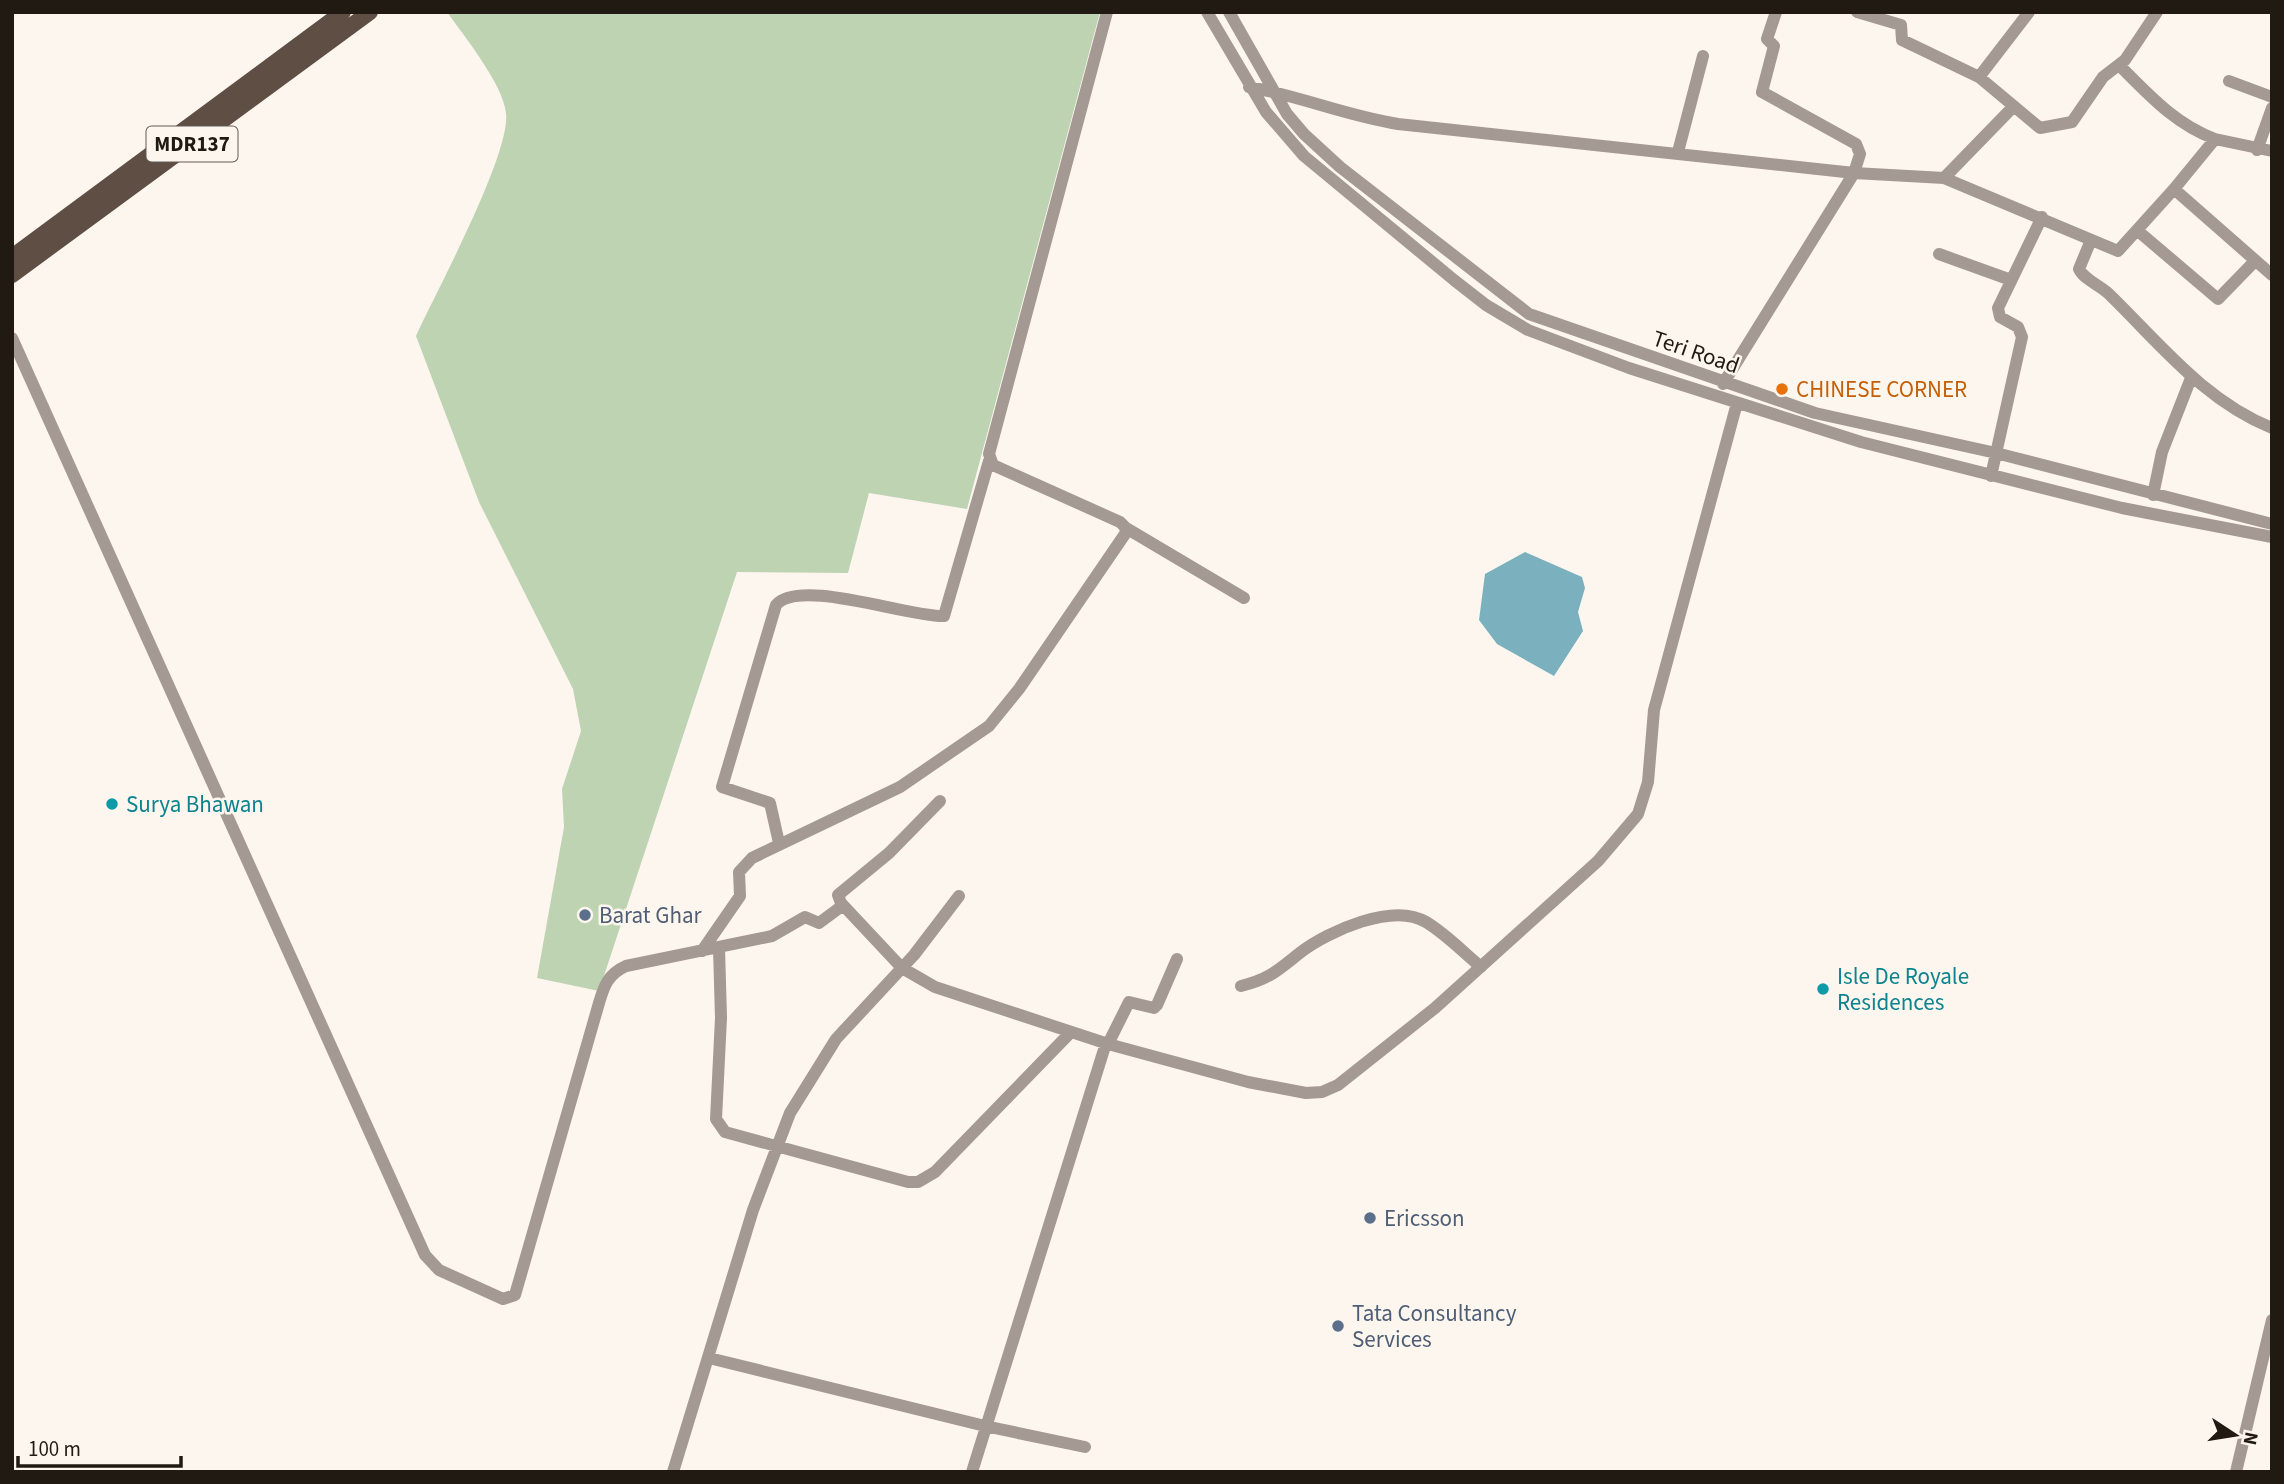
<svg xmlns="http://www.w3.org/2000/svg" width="2284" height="1484" viewBox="0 0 2284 1484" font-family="'Source Sans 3',sans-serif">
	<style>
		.green { fill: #bed3b2 }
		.water { fill: #7bb1be }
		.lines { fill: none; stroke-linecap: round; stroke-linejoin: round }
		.minor { stroke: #a49993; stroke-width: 12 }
		.major { stroke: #5e4e44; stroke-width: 16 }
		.food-dot { fill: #e8710a; stroke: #fdf6ee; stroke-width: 2.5 }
		.culture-dot { fill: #0f9aa8; stroke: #fdf6ee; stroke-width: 2.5 }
		.service-dot { fill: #5c6f8a; stroke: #fdf6ee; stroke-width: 2.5 }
		.labels { text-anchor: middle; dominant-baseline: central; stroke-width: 5; stroke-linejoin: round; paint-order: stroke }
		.shield { fill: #fdf6ee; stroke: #625c55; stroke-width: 2 }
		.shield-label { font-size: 21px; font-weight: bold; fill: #201a13 }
		.street-label { font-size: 23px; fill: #201a13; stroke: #fdf6ee }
		.food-label { font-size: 23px; fill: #c56008; stroke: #fdf6ee; text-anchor: start }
		.culture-label { font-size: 23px; fill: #0d838f; stroke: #fdf6ee; text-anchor: start }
		.service-label { font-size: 23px; fill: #4e5e75; stroke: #fdf6ee; text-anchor: start }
	</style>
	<rect width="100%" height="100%" fill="#fdf6ee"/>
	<path class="green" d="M447 12H1100L967 509 869 493 848 573 737 572 599 991 537 978 564 827 562 789 581 731 573 689 479 502 416 336C436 292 511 154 506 113 503 84 464 36 447 12Z"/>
	<path class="water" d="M1525 552 1582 577 1585 588 1578 612 1583 631 1554 676 1497 644 1479 620 1485 574Z"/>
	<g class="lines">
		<path class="minor" d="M1207 12 1266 112 1304 156 1454 280 1486 305 1528 330 1629 368 1861 442 2122 508 2272 537
			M1229 12 1287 114 1304 134 1340 167 1529 314 1815 413 1996 453 2272 524
			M1857 12 1901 25 1902 40 1979 77 2040 128 2072 122 2103 77 2125 60 2157 12
			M2119 65C2149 95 2175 124 2215 139
			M1979 77 2029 12
			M2229 81 2272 97
			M1249 87C1300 96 1347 116 1398 124L1854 173 1944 178 2118 251 2174 189 2215 139 2272 151
			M2257 150 2272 108
			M1678 152 1703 56
			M1944 178 2014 106
			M2174 189 2272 275
			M2138 231 2218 299 2255 261
			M2091 240 2079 269C2084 280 2102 286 2111 296 2161 345 2205 401 2272 428
			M1939 254 2011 280
			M12 338 425 1255 439 1270 503 1299 515 1295 599 1003C604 986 608 974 626 966L772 936 805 917 819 923 842 906 838 895 889 853 940 801
			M1723 384 1854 173 1860 154 1856 144 1762 92 1774 46 1767 39 1776 12
			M1991 476 2022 337 2018 327 2000 317 1998 308 2042 217
			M2153 495 2162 452 2191 378
			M1126 528 1244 598
			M779 843 770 803 722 787 776 605C799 577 911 618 944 616L989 461
			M842 904 902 968 935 987 1108 1044 1248 1082 1306 1093 1322 1092 1338 1085 1435 1008 1598 861 1638 814 1648 782 1654 710 1737 403
			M719 948 721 1018 716 1119 725 1132 908 1182H918L935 1172 1071 1032
			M702 951 740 896 739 872 752 858 900 787 989 726 1019 689 1125 534 1126 528 1120 522 993 465 989 454 1107 12
			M1241 986C1270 979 1278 970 1301 952 1329 931 1393 902 1426 922 1446 934 1463 952 1481 967
			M1108 1044 1129 1002 1154 1008 1157 1005 1177 959
			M709 1358 985 1426 1085 1447
			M673 1472 753 1210 790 1113 836 1039 914 955 959 896
			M972 1472 1106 1043
			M2236 1472 2272 1320"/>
		<path class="major" d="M12 257 343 12
			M12 275 370 12"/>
	</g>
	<circle class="food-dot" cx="1782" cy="389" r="7"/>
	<g class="culture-dot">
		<circle cx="112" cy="804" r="7"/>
		<circle cx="1823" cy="989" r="7"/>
	</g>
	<g class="service-dot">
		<circle cx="585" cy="915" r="7"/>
		<circle cx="1370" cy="1218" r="7"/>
		<circle cx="1338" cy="1326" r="7"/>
	</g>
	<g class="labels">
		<rect class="shield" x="146.5" y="126.5" width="91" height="35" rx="5"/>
		<g class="shield-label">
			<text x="192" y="144">MDR137</text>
		</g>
		<g class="street-label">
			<text transform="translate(1696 352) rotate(19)">Teri Road</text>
		</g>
		<g class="food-label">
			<text x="1796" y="389">CHINESE CORNER</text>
		</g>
		<g class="culture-label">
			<text x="126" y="804">Surya Bhawan</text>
			<text x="1837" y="976">Isle De Royale<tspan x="1837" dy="26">Residences</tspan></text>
		</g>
		<g class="service-label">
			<text x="599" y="915">Barat Ghar</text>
			<text x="1384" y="1218">Ericsson</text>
			<text x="1352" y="1313">Tata Consultancy<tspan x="1352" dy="26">Services</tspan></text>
		</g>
	</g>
	<rect width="2284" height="1484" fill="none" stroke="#201a13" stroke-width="28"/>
	<g transform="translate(2235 1435) rotate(102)" stroke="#fdf6ee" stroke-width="5" paint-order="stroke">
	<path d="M0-5L12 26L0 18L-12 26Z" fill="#201a13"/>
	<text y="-10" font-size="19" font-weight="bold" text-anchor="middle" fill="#201a13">N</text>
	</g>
	<path d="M18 1456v10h163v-10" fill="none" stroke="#201a13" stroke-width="3.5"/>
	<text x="28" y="1456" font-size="21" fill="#201a13" stroke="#fdf6ee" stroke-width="5" paint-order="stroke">100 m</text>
</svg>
